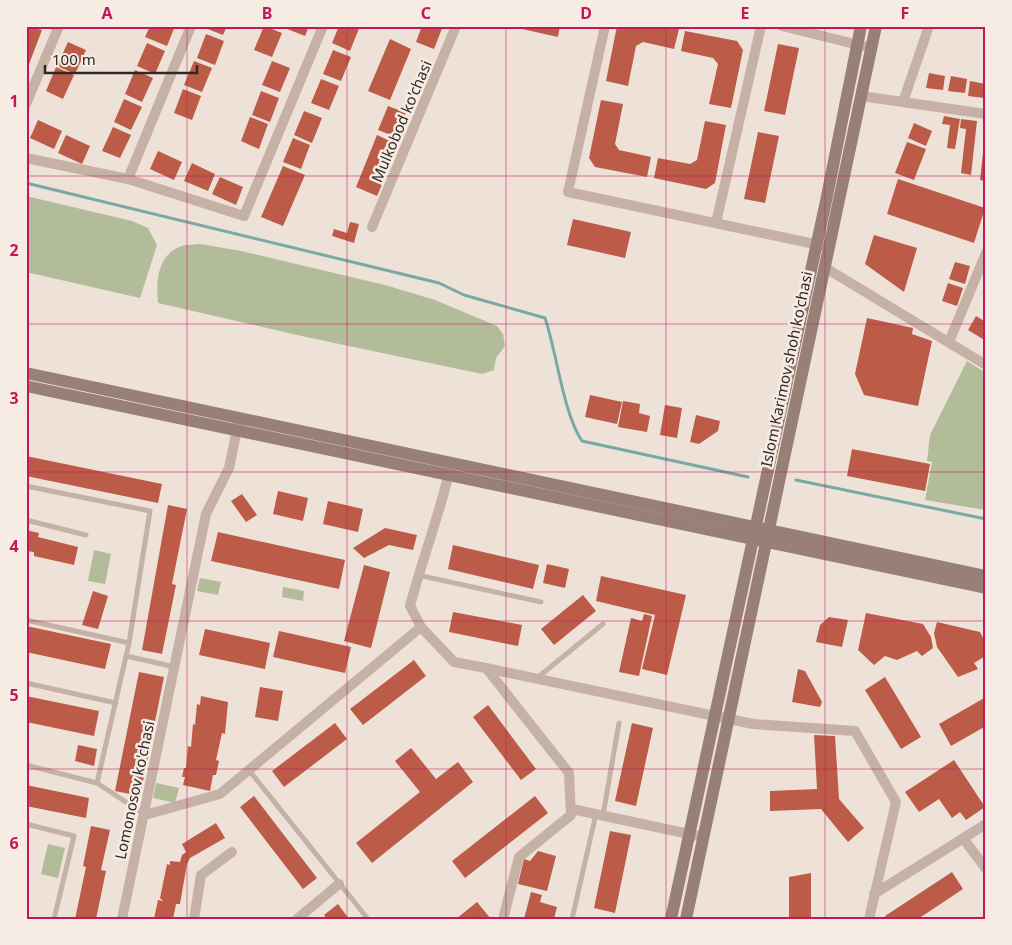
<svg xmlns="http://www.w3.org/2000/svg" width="1012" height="945" viewBox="0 0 1012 945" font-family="'Noto Sans',sans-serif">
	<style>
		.green { fill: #b3bc99 }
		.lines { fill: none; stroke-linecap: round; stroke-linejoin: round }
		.stream { stroke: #79a9a7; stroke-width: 3 }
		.building { fill: #bc5b48 }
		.lane { stroke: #c5b1a5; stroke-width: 5 }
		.street { stroke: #c5b1a5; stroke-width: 10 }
		.secondary { stroke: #988077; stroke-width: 12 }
		.grid { fill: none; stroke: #c2185b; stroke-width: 1; stroke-opacity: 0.55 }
		.labels { text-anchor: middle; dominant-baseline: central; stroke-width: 5; stroke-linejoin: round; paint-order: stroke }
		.street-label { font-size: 15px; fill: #312826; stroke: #f7ece3 }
		.neatline { fill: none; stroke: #c2185b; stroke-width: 2 }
		.grid-label { font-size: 16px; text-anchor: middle; font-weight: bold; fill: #c2185b }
	</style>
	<rect width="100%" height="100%" fill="#eee2d8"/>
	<path class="green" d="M26 196 132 221 148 228 157 245 140 298 26 272Z
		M200 244 241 251 385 285 435 300 497 326 503 334 505 346 496 358 494 370 482 374 306 337 158 303C156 283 157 258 177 248 183 244 193 245 200 244Z
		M967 361 986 373V510L925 500 932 462 927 461 930 435Z
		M94 550 111 554 105 584 88 581Z
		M200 578 221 582 218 595 197 591Z
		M283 587 304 591 303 601 282 597Z
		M156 783 179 788 175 803 153 798Z
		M48 844 65 848 58 878 41 874Z"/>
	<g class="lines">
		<path class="stream" d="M26 183 439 283 464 295 545 318C557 353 563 413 582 441L748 477
			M796 480 986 519"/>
	</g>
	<path class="building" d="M26 26 42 30 26 72Z
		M150 26H175L167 46 145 37Z
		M206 26H227L223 35 205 28Z
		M264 26 282 33 272 57 254 50Z
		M288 26H309L305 36 287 29Z
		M339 26H360L350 51 332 43Z
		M422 26H443L434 49 416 42Z
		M523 26H560L558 37 522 29Z
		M617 26H667L679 29 674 49 643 42 636 46 628 86 606 81Z
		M685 31 737 41 743 50 731 108 709 104 718 64 713 58 681 51Z
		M206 34 224 41 215 65 197 58Z
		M390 39 411 49 390 100 368 91Z
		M68 42 86 50 75 74 57 66Z
		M147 43 165 51 155 74 137 66Z
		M778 44 799 48 785 115 764 111Z
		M333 50 351 57 341 81 323 74Z
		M194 61 212 68 202 92 184 85Z
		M272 61 290 68 280 92 262 85Z
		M56 67 74 75 63 99 46 91Z
		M135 70 153 78 142 102 125 94Z
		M929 73 945 76 943 90 926 88Z
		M951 76 967 79 965 93 948 91Z
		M321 79 339 86 329 110 311 103Z
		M970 81 986 84 984 98 968 96Z
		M183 89 201 96 192 120 174 113Z
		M261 91 279 98 270 122 252 115Z
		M124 99 142 107 131 130 114 122Z
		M601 100 623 104 615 144 619 150 651 157 647 177 595 167 589 158Z
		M388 106 406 113 396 137 378 130Z
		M304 111 322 118 312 143 294 135Z
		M944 116 960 119 955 149 947 148 950 125 942 124Z
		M250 117 268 124 259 149 241 141Z
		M961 119 977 121 971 175 961 173 966 129 960 128Z
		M38 120 62 131 54 149 30 138Z
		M705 121 726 125 715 183 706 189 654 178 658 158 690 164 697 160Z
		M914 123 932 131 926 146 908 138Z
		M113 127 131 135 120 158 102 151Z
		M758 132 779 136 765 203 744 199Z
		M66 135 90 146 82 164 58 153Z
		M377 135 399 145 377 196 356 187Z
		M293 138 310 145 301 169 283 162Z
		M907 142 926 149 914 180 895 173Z
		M984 144H986V181L980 180Z
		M158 151 182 162 174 180 150 169Z
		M192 163 215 174 208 191 184 181Z
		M283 166 305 175 283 226 261 217Z
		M220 177 243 187 236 205 212 194Z
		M898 179 985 208 974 243 887 214Z
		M573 219 631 232 625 258 567 245Z
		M350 222 359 224 354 243 332 236 334 229 347 233Z
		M874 235 917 248 904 292 865 264Z
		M955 262 970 266 965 284 949 279Z
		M948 283 963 288 957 306 942 301Z
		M976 316 986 322V341L968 330Z
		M867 318 913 328 912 334 932 341 918 406 864 395 855 374Z
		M590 395 622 402 617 424 585 417Z
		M623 401 640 404 639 413 650 416 647 432 618 427Z
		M665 405 682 408 677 438 660 435Z
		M696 415 720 421 718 431 699 444 690 442Z
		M852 449 930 464 925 491 847 476Z
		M26 456 162 484 158 503 26 476Z
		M278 491 308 498 303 521 273 514Z
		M242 494 257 515 246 522 231 501Z
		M328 501 363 509 358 532 323 524Z
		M168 505 187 509 172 584 176 585 162 654 142 650Z
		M385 528 417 535 413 550 389 545 364 558 353 548Z
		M26 530 39 533 38 537 78 547 74 565 34 556V552L26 551Z
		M218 532 345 560 339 589 211 561Z
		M453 545 539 565 533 589 448 569Z
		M547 564 569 569 565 588 543 583Z
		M364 565 390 572 371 648 344 641Z
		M601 576 686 595 667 675 642 669 655 615 596 601Z
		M93 591 108 596 98 629 82 625Z
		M583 595 596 611 554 645 541 629Z
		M453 612 522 625 518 646 449 632Z
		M866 613 923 624 931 637 933 648 922 656 917 651 897 660 885 656 874 665 858 650Z
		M644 614 652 616 639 676 619 672 631 618 642 621Z
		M829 617 848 620 842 647 816 642 820 625Z
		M937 622 980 632 986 643V651L984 657 974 663 978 669 958 677 937 647 934 633Z
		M26 626 111 644 105 669 26 652Z
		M205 629 270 643 265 669 199 655Z
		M279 631 351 647 345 673 273 657Z
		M414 660 426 676 363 725 350 709Z
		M798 669 805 671 822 702 820 707 792 702Z
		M139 672 164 677 140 796 115 791Z
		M885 677 921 737 901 749 865 690Z
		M260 687 283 691 278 721 255 717Z
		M26 696 99 711 94 736 26 722Z
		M201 696 228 702 225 734 222 733 216 760 219 761 216 775H213L210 791 183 785 185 777H182L184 768H186L188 746 191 747 193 724 195 725 197 704 200 705Z
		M986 697V726L951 746 939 724Z
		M488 705 536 769 521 780 473 717Z
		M335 723 347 739 284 787 272 771Z
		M632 723 653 728 636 806 615 801Z
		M814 735 835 736 839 799 864 828 848 842 821 809 770 811V791L817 789Z
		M78 745 97 749 94 766 75 761Z
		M411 748 436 779 458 762 473 782 372 863 356 843 420 792 395 761Z
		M954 760 985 807 966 820 960 812 952 818 939 799 919 812 905 792Z
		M26 785 89 798 86 818 26 806Z
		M254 796 317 878 303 889 240 807Z
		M535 796 548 813 465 878 452 861Z
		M216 823 225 838 190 858 187 864 180 904H176L173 919H154L158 900 163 901 160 898 167 864 170 865V861L180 862 182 855 186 852 182 844Z
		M91 826 110 830 101 870 106 871 96 919H75L86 867 83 866Z
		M610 831 631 835 615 913 594 908Z
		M538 851 556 856 547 891 518 884 524 859 530 861Z
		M952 872 963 889 918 919H886L885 916Z
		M811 873V919H789V877Z
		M531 892 542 895 540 902 557 907 554 919H524Z
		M477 902 491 919H456Z
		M338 904 349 919H327L324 915Z"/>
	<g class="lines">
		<path class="lane" d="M26 486 150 511 129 643 97 783
			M26 520 86 535
			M418 575 541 602
			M26 620 129 643
			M126 656 175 667
			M537 678 603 624
			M26 683 116 703
			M26 765 97 783 144 814
			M248 769 368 919
			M603 815 619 723
			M26 824 74 836 54 919
			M572 919 596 814"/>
		<path class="street" d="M605 26 568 192 824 246
			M782 26 871 48
			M861 96 986 114
			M903 102 929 26
			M26 104 59 26
			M26 158 128 179 244 216 323 26
			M128 179 191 26
			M716 223 761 26
			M372 227 456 26
			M824 267 986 365
			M949 342 986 253
			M450 469C439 516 422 560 410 606L421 627 454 662 486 668 569 773 571 815 519 857 503 919
			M486 668 753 724 855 731 896 802 869 919
			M572 809 703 837
			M145 815 220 794 421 627
			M963 838 986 869
			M874 894 986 824
			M122 919 206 514 229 468 238 425
			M194 919 201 875 232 852
			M297 919 339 884"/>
		<path class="secondary" d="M26 373 986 576
			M26 386 986 588
			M671 919 826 201 861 26
			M686 919 876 26"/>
	</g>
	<path class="grid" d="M187 26V919M347 26V919M506 26V919M666 26V919M825 26V919M26 176H986M26 324H986M26 472H986M26 621H986M26 769H986"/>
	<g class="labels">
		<g class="street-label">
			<text transform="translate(401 121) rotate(-67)">Mulkobod ko'chasi</text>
			<text transform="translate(786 369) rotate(-78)">Islom Karimov shoh ko'chasi</text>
			<text transform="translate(134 790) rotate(-78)">Lomonosov ko'chasi</text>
		</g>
	</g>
	<rect width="1012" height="945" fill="none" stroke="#f7ece3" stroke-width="55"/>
	<path d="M45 65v8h152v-8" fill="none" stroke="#312826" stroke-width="2.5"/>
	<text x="52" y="65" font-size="15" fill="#312826" stroke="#f7ece3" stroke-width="4" paint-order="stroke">100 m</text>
	<rect x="28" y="28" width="956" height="890" class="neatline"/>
	<g class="grid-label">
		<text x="107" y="19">A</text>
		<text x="267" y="19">B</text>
		<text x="426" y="19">C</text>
		<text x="586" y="19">D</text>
		<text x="745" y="19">E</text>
		<text x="905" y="19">F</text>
		<text x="14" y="107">1</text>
		<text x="14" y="256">2</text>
		<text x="14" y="404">3</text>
		<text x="14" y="552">4</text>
		<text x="14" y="701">5</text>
		<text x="14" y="849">6</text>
	</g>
</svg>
